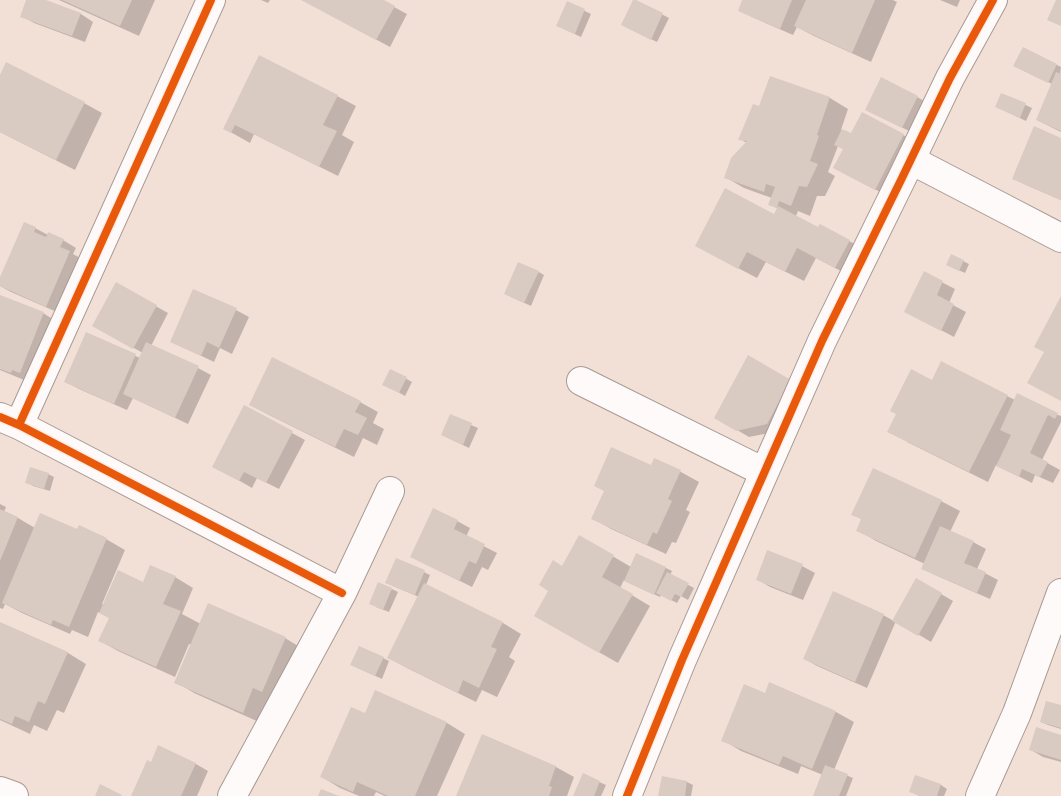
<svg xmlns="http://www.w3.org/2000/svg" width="1061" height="796" viewBox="0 0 1061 796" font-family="Quicksand,sans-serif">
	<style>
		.shadow { fill: #0003 }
		.building { fill: #d9cac2 }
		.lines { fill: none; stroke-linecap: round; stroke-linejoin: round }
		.street-casing { stroke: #a89a93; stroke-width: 30 }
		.street { stroke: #fdfaf9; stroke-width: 28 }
		.cycleway-casing { stroke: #fceee7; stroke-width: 11 }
		.cycleway { stroke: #e8590c; stroke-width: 8 }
	</style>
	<rect width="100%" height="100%" fill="#f2e0d7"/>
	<path class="shadow" d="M28 0H42L81 14 93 22 85 42 34 23 22 16Z
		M59 0H155L139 36Z
		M261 0H270L268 3Z
		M303 0H381L407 14 390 47Z
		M634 0 669 18 657 42 628 28Z
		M743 0H893L897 2 871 62 814 36 797 27 793 35 752 17 739 10Z
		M940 0H960L957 7Z
		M568 3 591 14 581 37 564 29Z
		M1023 48 1061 67 1060 75H1061V132L1037 120 1052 84 1021 69Z
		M260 57 337 96 356 106 342 135 354 142 338 176 254 134 250 143 225 129Z
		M0 78 84 103 102 113 75 170 0 132Z
		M770 78 830 98 848 109 841 130 852 135H903L916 142 888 196 847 175 844 149 838 146 828 172 835 176 825 196H817L810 216 798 211 796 216 819 229 849 241 868 251 854 278 816 258 804 281 766 262 757 278 715 256 775 216 778 209 770 204 772 198 744 188 725 177 747 143 740 139 760 108Z
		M1002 94 1032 108 1026 121 1003 110Z
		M917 97 930 104 915 134 879 116Z
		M1061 139V200L1026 185 1014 178Z
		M35 228 48 235 63 240 76 248 73 254 82 259 59 313 11 292 0 286V280Z
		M963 261 969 264 965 273 954 268Z
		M539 272 544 275 531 306 511 297Z
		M924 273 955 289 949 303 966 312 954 337 918 318Z
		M116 284 168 313 151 346 198 368 211 375 188 424 133 398 127 410 79 389 66 382 87 334 140 358 143 353 106 333Z
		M194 291 236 310 249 317 232 354 220 348 214 362 185 348Z
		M0 296 43 313 56 321 33 379 25 376 24 380 0 370Z
		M749 357 803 388 780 431 749 437 715 417Z
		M391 370 412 382 405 396 384 384Z
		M932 381 1007 396 1015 400 1061 416V422L1042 460 1060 470 1053 483 1035 475 1032 483 996 465 988 482 907 442Z
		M360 402 378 412 373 423 384 429 377 445 363 438 354 457 269 415 250 405Z
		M244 407 305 440 279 489 257 478 252 488 226 473Z
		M451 416 478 428 469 448 442 435Z
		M655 460 681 472 699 482 686 510 690 512 676 543 672 542 666 554 611 529 593 518 605 491 652 467Z
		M48 474 54 477 50 491 33 486 27 482Z
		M941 501 960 511 950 532 973 542 986 549 977 569 998 580 990 599 935 575 923 568 925 564 876 541 858 530Z
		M0 504 6 507 4 512 18 518 35 528 78 531 79 527 106 539 125 550 102 604 104 605 143 583 175 577 193 588 182 614 201 624 285 638 303 649 261 723 194 693 176 682 192 645 189 644 175 677 118 651 100 641 110 618 98 612 88 637 72 630 70 634 22 613 5 604 3 609 0 608Z
		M457 521 470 528 466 537 497 553 488 570 482 567 472 587 412 557Z
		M580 537 631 567 636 555 666 568 672 571 670 575 694 588 688 600 681 596 677 603 661 595 660 597 624 580 620 588 650 606 618 663 535 616Z
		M397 559 430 575 426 585 503 623 521 634 509 657 515 661 497 697 482 690 476 702 407 668 389 658 419 597 393 586Z
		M802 566 815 573 803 600 770 587 757 579Z
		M917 580 953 601 931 642 896 621 867 688 817 666 805 659 883 615 894 621Z
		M392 589 398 592 389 612 376 607Z
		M0 623 68 653 86 664 64 713 57 710 47 731 34 725 30 734 0 720Z
		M383 658 389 661 382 679 358 668Z
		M375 692 447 723 465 734 437 796H385L376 792 374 796H359L340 788 322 777 365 715Z
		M1061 707V729L1048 725 1041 722Z
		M836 712 854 722 834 770 853 778 846 796H814L823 775 801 766 798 774 741 751 723 740Z
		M482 736 556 767 574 777 567 796H458Z
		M1061 736V762L1043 757 1031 750Z
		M152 764H196L208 771 197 796H132Z
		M584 775 606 785 601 796H574Z
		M916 777 941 785 947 789 944 796H920L911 792Z
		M663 778 687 782 693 785 691 796H660Z"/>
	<path class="building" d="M26 0H46L81 13 72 36 20 17Z
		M62 0H132L120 26Z
		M301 0H384L395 6 376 40Z
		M633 0H636L663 13 651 40 621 25Z
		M742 0H792L780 29 738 11Z
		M806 0H875L852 53 794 26Z
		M1056 0H1061V26L1047 20Z
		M567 1 585 9 575 34 556 26Z
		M1023 47 1057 64 1048 83 1013 66Z
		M259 55 338 95 323 125 337 131 319 167 235 125 231 133 223 129Z
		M6 62 85 102 56 160 0 132V75Z
		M1056 72 1061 74V131L1036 120Z
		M770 76 830 97 817 135 819 136 810 161 818 164 807 187 799 186 791 206 779 201 777 208 768 205 775 187 766 184 764 192 724 178 731 158 747 141 738 140 753 104 759 106Z
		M881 77 918 96 902 128 865 110Z
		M1001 93 1026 103 1020 118 995 107Z
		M862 112 904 134 875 190 833 168 843 149 834 145 842 129 851 133Z
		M1034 126 1061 138V200L1012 179Z
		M725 188 774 214 778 206 818 227 820 224 850 240 835 268 797 248 785 272 747 252 738 269 695 246Z
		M24 222 36 227 34 232 46 237 48 232 64 239 60 247 70 251 46 307 0 286V277Z
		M951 254 964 260 959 271 946 265Z
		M518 262 539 271 524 303 504 294Z
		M924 271 943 281 937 295 954 304 941 331 904 312Z
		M116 282 157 305 133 349 92 326Z
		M193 289 237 308 219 348 207 342 201 356 170 342Z
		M0 295 44 312 20 373 12 370 11 373 0 369Z
		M1061 296V401L1027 383 1044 352 1034 347Z
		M86 332 136 354 114 404 64 382Z
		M146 342 199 366 175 418 123 394Z
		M748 355 791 380 767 424 736 431 714 418Z
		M272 357 361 401 355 412 367 418 358 435 344 429 335 447 249 405Z
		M941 361 1008 395 969 472 887 432 896 414 890 411 911 369 932 380Z
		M390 369 407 377 399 393 382 385Z
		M1017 393 1058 413 1055 419 1048 415 1030 453 1048 462 1040 477 1022 469 1019 477 996 466 1011 435 1000 430Z
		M244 405 293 431 266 483 244 472 239 481 212 467Z
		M450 414 472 423 463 445 441 435Z
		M611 447 651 465 654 458 681 470 668 499 672 501 657 534 653 532 647 545 591 519 604 491 594 486Z
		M30 467 49 473 44 489 25 483Z
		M873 468 942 500 915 558 856 531 861 519 851 515Z
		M433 508 458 520 454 529 485 544 476 564 469 561 459 581 410 557Z
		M0 509 18 517 0 561Z
		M40 513 77 529 79 525 107 538 69 627 53 620 51 625 2 603Z
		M940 526 974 541 964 563 986 572 977 593 921 569Z
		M579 535 614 555 602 577 633 594 599 653 534 616 548 591 539 585 553 560 562 566Z
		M767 550 803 564 791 594 756 580Z
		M636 553 666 567 654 595 624 581Z
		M396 558 425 570 415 595 385 583Z
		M150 565 176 576 163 604 181 611 156 667 98 641 109 618 99 613 118 570 143 582Z
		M667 572 689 583 681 597 675 594 671 601 656 593Z
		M916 578 942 593 918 636 892 621Z
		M378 582 392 588 383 610 369 604Z
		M424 583 503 622 491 647 497 649 479 688 463 680 458 693 387 658Z
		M833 591 884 614 855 682 803 659Z
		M208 603 286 637 262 692 253 688 243 713 174 683Z
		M0 622 68 652 45 704 38 701 29 722 15 716 12 724 0 719Z
		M359 646 384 657 375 676 350 665Z
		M769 682 836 711 812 769 783 756 779 765 721 741 744 684 765 693Z
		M375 690 447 722 415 796H388L357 782 353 792 320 777 351 707 365 713Z
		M1046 701 1061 705V728L1040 722Z
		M1036 727 1061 735V760L1029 750Z
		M482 734 556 766 549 786 552 787 549 796H456Z
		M158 745 196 763 181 796H131L147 760 151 762Z
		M825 765 848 774 839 796H813Z
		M583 773 600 781 594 796H573Z
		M915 775 941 784 937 796H921L909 792Z
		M662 776 687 781 685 796H658Z
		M100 784 122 795 121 796H95Z
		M321 789 339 796H318Z"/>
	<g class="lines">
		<g class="street-casing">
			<path id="street" d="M911 160 1061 238
				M581 381 764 472
				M0 417 19 425 342 593
				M19 425 211 0
				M0 791 14 796
				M232 796 342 593 390 491
				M627 796 682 660 822 341 902 178 950 78 993 0
				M980 796 1017 713 1061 593"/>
		</g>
		<use href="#street" class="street"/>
		<g class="cycleway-casing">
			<path id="cycleway" d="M0 417 19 425 342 593
				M19 425 211 0
				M627 796 682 660 822 341 902 178 950 78 993 0"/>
		</g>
		<use href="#cycleway" class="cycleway"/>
	</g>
</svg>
